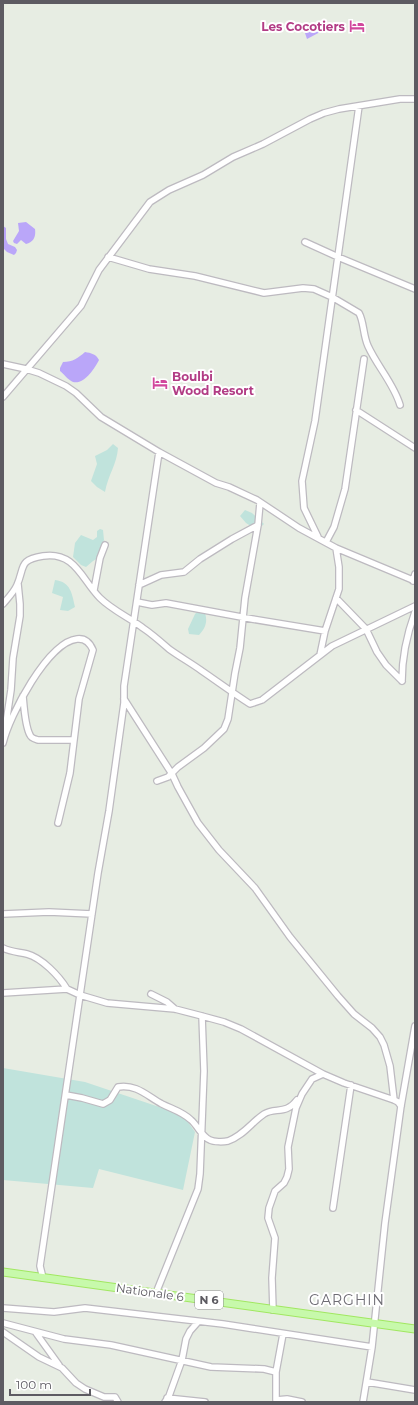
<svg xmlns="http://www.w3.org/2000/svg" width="418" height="1405" viewBox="0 0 418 1405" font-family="Montserrat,sans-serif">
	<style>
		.green { fill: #c0e3dc }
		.water { fill: #baa6f9 }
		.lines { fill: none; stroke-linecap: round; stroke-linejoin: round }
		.minor-casing { stroke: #bdbac0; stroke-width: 8 }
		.major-casing { stroke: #a1e761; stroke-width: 9 }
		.minor { stroke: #fff; stroke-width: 5.5 }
		.major { stroke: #c7f9ab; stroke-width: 7 }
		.labels { text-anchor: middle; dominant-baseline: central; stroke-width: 4; stroke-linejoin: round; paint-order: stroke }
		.shield { fill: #fff; stroke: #8e8c91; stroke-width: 1 }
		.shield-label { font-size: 11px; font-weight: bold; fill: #5d5b62 }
		.hotel-label { font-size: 12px; font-weight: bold; fill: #b23c85; stroke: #fff; text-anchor: end }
		.street-label { font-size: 12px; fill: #5d5b62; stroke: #fff }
		.quarter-label { font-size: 14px; letter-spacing: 1px; fill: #6e6c74; stroke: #fff }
	</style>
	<rect width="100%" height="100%" fill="#e7ede3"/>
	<path class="green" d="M113 444 118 448C117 464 108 475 105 492L97 487 91 481 97 464 95 456 107 450Z
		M245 510 252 513 264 524 257 530 246 523 240 516Z
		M100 529 103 530 104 540 100 551 98 558 93 561 86 567 81 565 73 557 75 543 81 535 93 540 97 537V531Z
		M55 580C71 582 72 594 75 607L68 611 60 610 63 597 52 593Z
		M198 611 205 613C208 622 205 629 199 635L189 634 188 629 195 614Z
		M3 1068 85 1082 183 1115 195 1132 183 1190 99 1169 93 1188 3 1180Z"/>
	<path class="water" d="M320 26 322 31 307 39 305 33Z
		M26 222 35 229C36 236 34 242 26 244L21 240 17 244 14 243 13 241 19 231 18 223Z
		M3 226 6 228V239L8 244 15 247 17 250 16 253 14 255 7 252 3 248Z
		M85 352C91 353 96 354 99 360 95 368 84 385 73 382 68 380 64 374 60 371V368L63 362C73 362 78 358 85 352Z"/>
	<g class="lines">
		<g class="minor-casing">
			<path id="minor" d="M305 242 338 257 415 289
				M108 257 149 269 195 276 264 293 303 288 314 289 332 297 359 313C364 322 363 335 368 346 377 366 394 384 400 405
				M3 364 26 369 39 373 66 386 76 393 101 417 159 452 216 483 229 487 257 500 299 528 336 548 415 581
				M3 397 81 306 99 270 150 202 169 190 203 175 233 157 263 144 310 119 324 113 339 109 400 99H415
				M356 410 415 448
				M318 537 304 508 302 481 315 421 359 106
				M326 542 334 527 345 489 364 359
				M413 581 415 574
				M139 585 161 575 184 572 200 559 232 539 258 525
				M94 590 100 558 105 545
				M336 598 366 629 377 652 386 665 402 681
				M137 602 152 605 166 603 252 619 325 631
				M3 604C8 598 14 592 17 585 25 567 18 560 43 556 75 551 82 580 100 598 112 610 130 618 143 628 152 634 161 642 169 649 180 657 191 663 202 671 218 682 233 693 250 704L262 700 332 646 415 606
				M320 655 325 631 339 589V567L336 548
				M402 681C402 658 407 634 415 612
				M23 696C24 707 25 726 30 735 31 738 35 739 38 740H74
				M124 699 172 774 178 787 198 823 219 850 255 888 290 937 338 996 354 1014 372 1028 380 1037 384 1045 390 1066 394 1100
				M5 730 11 690 13 658 20 616V604L18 584
				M3 743C9 716 48 642 77 639 85 638 90 643 93 650L79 699 70 773 58 823
				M157 781 168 777 178 767 204 748 224 729 228 719 235 673 240 648 245 598 258 525 260 503
				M3 914 49 912 92 914
				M3 948C11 952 19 952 27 954 42 958 59 976 67 989
				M3 993 67 989 80 995 107 1003 175 1009 202 1016 224 1022 241 1029 323 1074
				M151 994 167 1002 175 1009
				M66 1095 82 1098 103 1104 110 1100 118 1087C137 1084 147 1096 162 1104 172 1109 183 1112 191 1120 198 1126 202 1137 210 1140 214 1142 223 1142 228 1141 243 1136 252 1122 264 1114 275 1107 286 1115 297 1100
				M333 1208 351 1085
				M43 1278 40 1266 98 873 109 811 124 703V686L159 452
				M156 1293 198 1189 200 1174 204 1071 202 1016
				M3 1308 54 1312 85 1308 223 1324 372 1347
				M273 1310 272 1278 275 1238 268 1218 269 1208 275 1191 284 1183 287 1177 289 1169 288 1147 296 1108 302 1094 312 1079 323 1074 344 1083 394 1100 398 1102 401 1106
				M3 1323 64 1339 111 1345 211 1367 264 1369 276 1372V1400L287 1399 302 1402
				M3 1332 39 1357 62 1368 76 1383 85 1389 104 1397H115L118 1402
				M36 1333 59 1365
				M276 1372 283 1334
				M367 1382 415 1390
				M167 1398 205 1402
				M165 1402 169 1396 182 1360 186 1339 190 1331 198 1322
				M363 1402 372 1347 385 1223 401 1106 415 1026"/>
		</g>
		<g class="major-casing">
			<path id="major" d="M3 1272 415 1329"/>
		</g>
		<use href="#minor" class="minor"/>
		<use href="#major" class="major"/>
	</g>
	<defs>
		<g id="hotel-bare" transform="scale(1.2)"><path d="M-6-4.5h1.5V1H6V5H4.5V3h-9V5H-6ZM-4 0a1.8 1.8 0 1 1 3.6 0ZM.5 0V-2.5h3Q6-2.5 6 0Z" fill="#d1479c" stroke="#fff" stroke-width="2.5" paint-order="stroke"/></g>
	</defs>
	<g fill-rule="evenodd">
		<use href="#hotel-bare" x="357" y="26"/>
		<use href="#hotel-bare" x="160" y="383"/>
	</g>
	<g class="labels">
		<rect class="shield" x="195" y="1291" width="28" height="18" rx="3"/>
		<g class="shield-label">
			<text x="209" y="1300">N 6</text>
		</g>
		<g class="hotel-label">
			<text x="345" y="26">Les Cocotiers</text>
			<text x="172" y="376" text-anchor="start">Boulbi<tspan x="172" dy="14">Wood Resort</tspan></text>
		</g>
		<g class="street-label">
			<text transform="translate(150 1292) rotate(8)">Nationale 6</text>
		</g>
		<g class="quarter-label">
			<text x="347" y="1300">GARGHIN</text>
		</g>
	</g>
	<rect width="418" height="1405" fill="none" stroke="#5d5b62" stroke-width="8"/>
	<path d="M10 1389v6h80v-6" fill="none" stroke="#5d5b62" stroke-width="2"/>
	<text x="16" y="1389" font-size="12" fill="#5d5b62" stroke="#ffffff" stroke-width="3" paint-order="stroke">100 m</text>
</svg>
